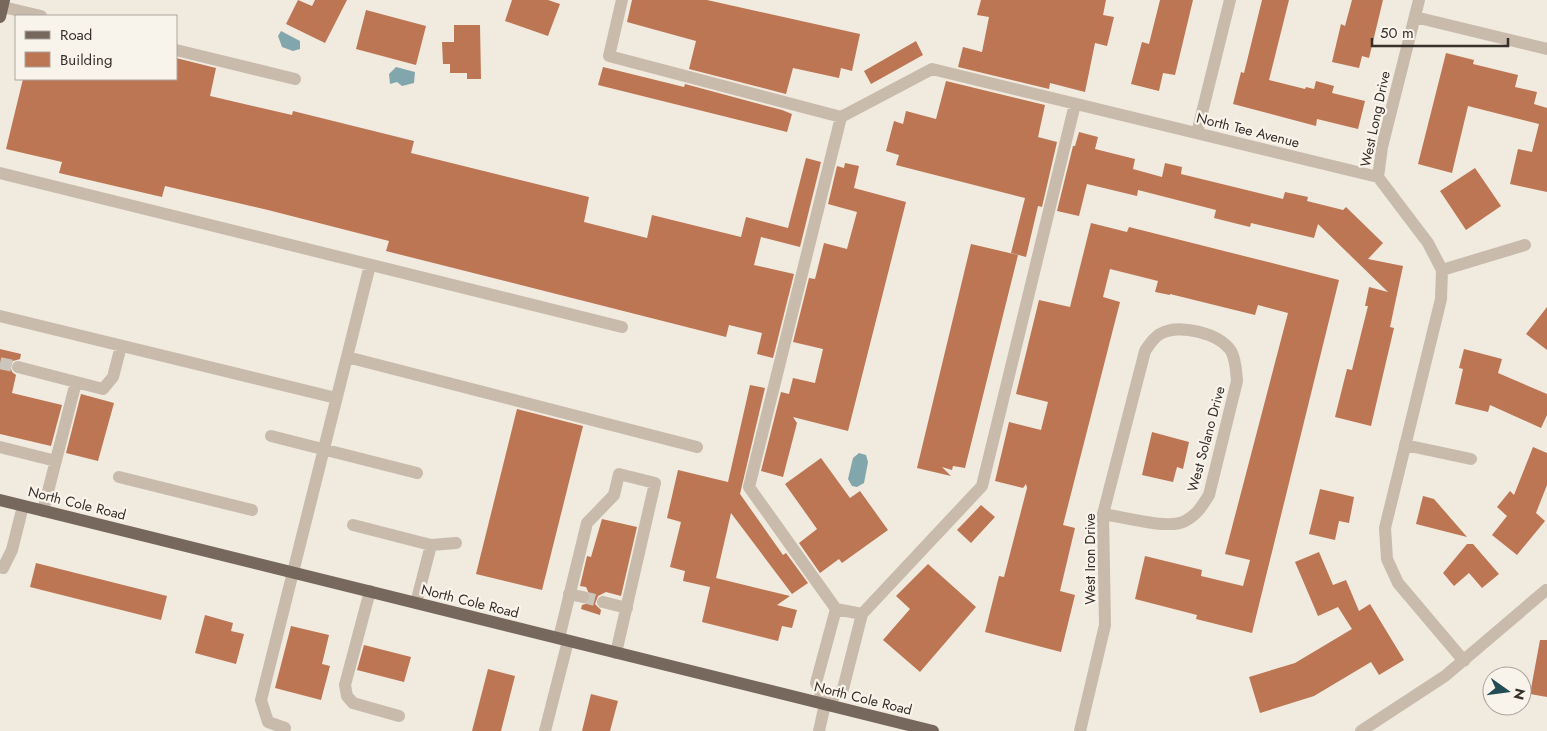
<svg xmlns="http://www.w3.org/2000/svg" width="1547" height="731" viewBox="0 0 1547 731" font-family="Jost,sans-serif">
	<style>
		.water { fill: #81a6ac }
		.building { fill: #bc7653 }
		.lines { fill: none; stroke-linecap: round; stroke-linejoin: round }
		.minor-tunnel { stroke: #ccc5bb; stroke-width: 12; stroke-dasharray: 12 6; stroke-linecap: butt }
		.minor { stroke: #c8bbac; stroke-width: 12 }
		.major { stroke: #77685d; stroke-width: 12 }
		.labels { text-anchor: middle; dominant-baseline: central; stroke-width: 4.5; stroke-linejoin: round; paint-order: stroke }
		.street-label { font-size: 14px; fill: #372f2a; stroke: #f9f4eb }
	</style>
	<rect width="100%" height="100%" fill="#f1eadf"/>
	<path class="water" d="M281 31 300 41V49L293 51 282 47 278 36Z
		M396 67 415 72 414 83 402 86 397 82 390 84 389 74Z
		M859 453 866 455 868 462 864 483 857 487 852 486 848 479 853 458Z"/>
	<path class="building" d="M298 0 312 6 315 0H347L325 43 286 24Z
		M512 0H548L560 4 548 36 505 21Z
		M632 0H707L860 34 852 71 841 68 839 78 793 68 786 94 689 69 696 41 627 22Z
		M981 0H1106L1103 15 1114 17 1107 46 1095 43 1085 92 1050 83 1049 89 958 67 963 47 982 52 989 17 977 15Z
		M1160 0H1193L1175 75 1163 73 1159 91 1131 84 1142 42 1149 44Z
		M1262 0H1289L1269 80 1305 89 1306 87 1314 89 1316 81 1334 86 1332 93 1365 101 1358 129 1317 119 1316 126 1233 104 1241 72 1244 73Z
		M1352 0H1383L1369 58 1362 56 1359 68 1332 62 1341 24 1345 26Z
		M366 10 426 26 416 65 356 49Z
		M454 25H480L481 79H467V73H450V64H443L442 42H454Z
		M916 41 923 55 871 84 864 71Z
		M1446 53 1474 60 1473 64 1518 75 1515 87 1537 92 1534 104 1547 108V192L1510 184 1518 149 1532 152 1539 124 1468 106 1452 173 1418 164Z
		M176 58 216 68 210 96 292 115 293 111 414 141 411 153 589 197 584 222 647 238 652 215 741 237 746 217 788 228 806 158 821 162 800 247 761 237 754 265 794 274 773 358 757 354 762 333 729 325 726 337 386 251 389 241 268 210 165 186 162 197 59 173 62 162 6 149 23 79H176Z
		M603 67 684 87 685 84 782 110 792 114 787 132 598 85Z
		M946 81 1045 105 1038 137 1057 142 1042 207 1038 206 1026 257 1011 253 1025 198 896 165 899 155 886 151 894 121 903 124 906 111 936 119Z
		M1079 132 1098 137 1095 149 1135 159 1133 169 1162 177 1165 163 1182 167 1181 174 1283 199 1285 192 1308 197 1307 201 1343 210 1346 207 1383 243 1368 259 1403 266 1390 327 1394 328 1371 426 1335 417 1347 369 1352 370 1368 306H1365L1369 287 1388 292 1318 224 1314 238 1251 223 1250 227 1214 218 1216 210 1138 190 1137 196 1087 184 1079 216 1057 211 1073 146H1075Z
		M845 163 859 166 854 188 906 202 848 431 793 417 797 423 783 477 761 471 781 392 789 394 793 378 815 383 823 349 793 342 809 278 815 279 824 243 847 249 857 212 828 204 837 166 844 168Z
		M1475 168 1501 206 1466 230 1440 191Z
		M1091 223 1127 232 1129 227 1339 280 1252 633 1196 619 1197 615 1135 599 1145 556 1202 570 1201 576 1243 586 1250 560 1225 554 1288 313 1258 305 1255 315 1170 294V295L1155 292 1158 281 1110 269 1103 297 1120 302 1063 525 1075 528 1060 591 1075 595 1061 652 985 632 999 576 1004 577 1027 488 1026 484 1023 488 995 481 1009 422 1041 430 1048 402 1016 394 1039 300 1070 307Z
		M971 244 1018 255 965 468 953 466 952 470 942 467 951 476 917 468Z
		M1547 307V350L1526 334Z
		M0 349 21 354 20 359 13 361 10 365 12 372 16 375 12 393 62 405 51 446 0 434Z
		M1464 349 1502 359 1498 373 1547 394V415L1541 428 1490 405 1488 412 1455 404 1463 369 1459 368Z
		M750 385 765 388 740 494 783 555 786 553 808 583 792 594 731 513 716 578 790 596 777 605 797 610 792 628 782 626 778 641 702 622 710 587 683 581 685 571 670 567 681 522 667 518 678 470 728 482Z
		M81 394 114 403 98 461 66 453Z
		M517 409 583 426 542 590 476 574Z
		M1152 432 1189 442 1183 469 1177 467 1173 482 1142 475Z
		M1533 447 1547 453V485L1536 513 1545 521 1517 555 1492 535 1507 516 1497 507 1510 491 1514 495Z
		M821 458 850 498 860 491 888 530 842 563 839 559 820 573 799 543 817 529 785 484Z
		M1320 489 1354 497 1349 523 1339 521 1335 540 1309 534Z
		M1423 496 1434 499 1467 537 1416 524Z
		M981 505 995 517 971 543 957 530Z
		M602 519 637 527 621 596 606 592 598 596 595 604 601 610 600 615 581 609 582 605 589 603 591 598 586 587 580 586 587 556 591 557Z
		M1467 544H1473L1499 574 1482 588 1469 573 1454 586 1443 573Z
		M1319 552 1333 585 1346 580 1359 611 1370 604 1404 660 1379 675 1371 662 1314 696 1260 713 1249 677 1295 663 1352 629 1338 607 1318 616 1295 562Z
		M36 563 167 596 161 620 30 587Z
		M928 564 976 607 920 672 883 640 910 609 896 596Z
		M205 615 233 623 231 631 244 634 236 664 195 653Z
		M291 626 329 635 322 664 330 666 321 700 275 688Z
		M1540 640H1547V697L1530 694Z
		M364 645 411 657 404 682 357 670Z
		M488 669 515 676 501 731H472Z
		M591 694 618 701 610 731H582Z"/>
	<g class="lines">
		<path class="minor-tunnel" d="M0 363 18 367
			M583 597 603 602"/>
		<path class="minor" d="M622 0 609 56 841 117
			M1419 0 1382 147 1378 177 1428 243 1442 270 1441 299 1385 528 1387 559 1398 583 1464 661
			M3 7 41 16
			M1415 17 1547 49
			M176 50 295 79
			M1075 104 982 486 862 614 836 609 749 487 841 117 932 69 1378 177
			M1197 133 1230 0
			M0 173 622 327
			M1442 270 1525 245
			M0 316 336 398
			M347 357 697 447
			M18 367 103 389 113 377 121 346
			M271 436 417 473
			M1405 445 1471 459
			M0 447 56 461
			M119 477 252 510
			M43 511 76 382
			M353 525 431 545 456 543
			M0 567 3 568 12 550 23 506
			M370 591 345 685 347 696 353 703 399 716
			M569 594 583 597
			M603 602 627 608
			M416 603 431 545
			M836 609 816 683 825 704 843 689 862 614
			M559 638 587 523 614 495 619 474 655 483 616 653
			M285 728 268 722 261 700 370 265
			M545 731 568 641
			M819 731 825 704
			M1080 731 1105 625 1103 514 1145 351C1149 345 1153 338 1160 334 1178 323 1219 333 1231 351 1236 360 1236 371 1237 381L1209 495C1202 506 1197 515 1185 521 1169 530 1123 517 1103 514
			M1361 731 1445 676 1546 590"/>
		<path class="major" d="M0 17 4 0
			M0 500 933 731"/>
	</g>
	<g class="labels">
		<g class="street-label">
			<text transform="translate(1375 119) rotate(-78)">West Long Drive</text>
			<text transform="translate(1248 130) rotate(14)">North Tee Avenue</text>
			<text transform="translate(1206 439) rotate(-75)">West Solano Drive</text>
			<text transform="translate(77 503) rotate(14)">North Cole Road</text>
			<text transform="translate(1090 559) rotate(-90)">West Iron Drive</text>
			<text transform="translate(470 601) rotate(14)">North Cole Road</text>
			<text transform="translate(863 698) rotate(14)">North Cole Road</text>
		</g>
	</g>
	<rect x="15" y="15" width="162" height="65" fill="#f9f4eb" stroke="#aba59e"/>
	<rect x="25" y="31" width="25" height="8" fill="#77685d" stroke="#aba59e"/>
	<text x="60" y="40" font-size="15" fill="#372f2a">Road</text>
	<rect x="25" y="52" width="25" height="15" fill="#bc7653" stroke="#aba59e"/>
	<text x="60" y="65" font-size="15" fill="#372f2a">Building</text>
	<g transform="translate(1507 691) rotate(104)"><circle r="24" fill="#f9f4eb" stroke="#aba59e"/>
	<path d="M0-4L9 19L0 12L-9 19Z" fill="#234d55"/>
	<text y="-8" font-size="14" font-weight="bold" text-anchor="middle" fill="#372f2a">N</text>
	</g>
	<path d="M1372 38v8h136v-8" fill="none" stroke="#372f2a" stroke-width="2.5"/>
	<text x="1380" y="38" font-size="15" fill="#372f2a" stroke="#f9f4eb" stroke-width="4" paint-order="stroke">50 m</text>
</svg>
